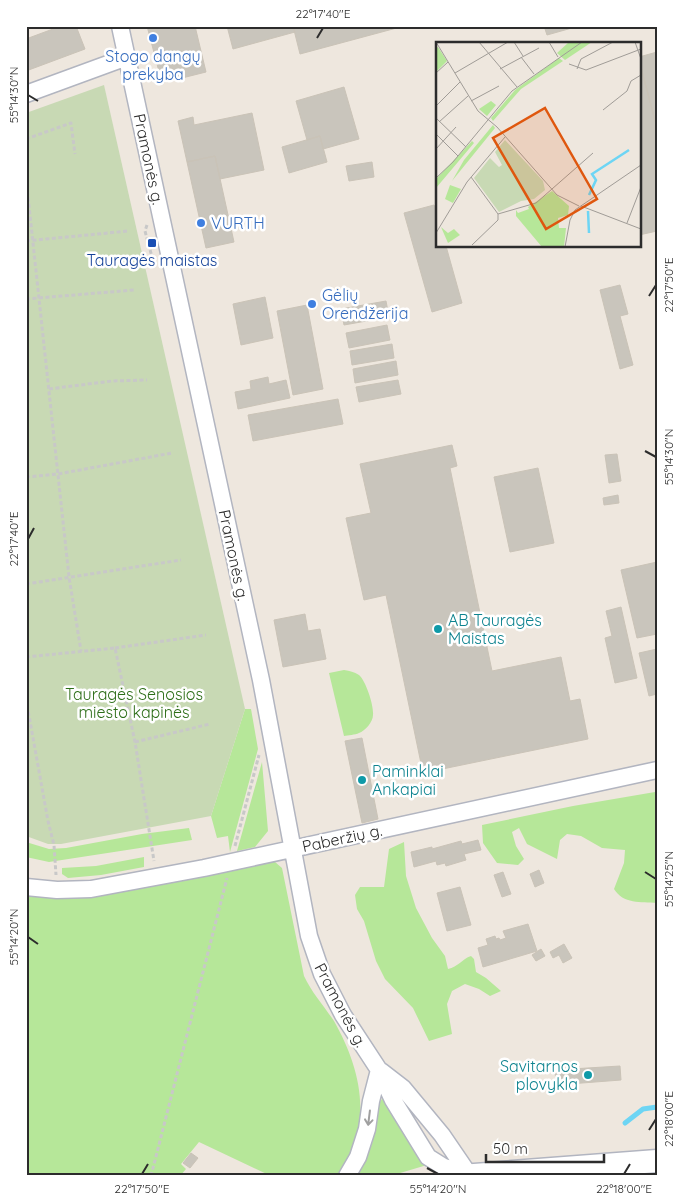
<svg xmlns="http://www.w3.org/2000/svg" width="683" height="1202" viewBox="0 0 683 1202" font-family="Quicksand,sans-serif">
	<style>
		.green { fill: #b6e799 }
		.cemetery { fill: #c8d9b4 }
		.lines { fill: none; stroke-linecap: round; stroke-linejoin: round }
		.stream { stroke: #6dd5f4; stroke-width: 5 }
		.building { fill: #c9c5bc; stroke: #cac3b7 }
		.minor-casing { stroke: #b2b5c0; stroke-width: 19 }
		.secondary-casing { stroke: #b2b5c0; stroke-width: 25 }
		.path { stroke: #c8c8c8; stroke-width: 3; stroke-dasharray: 4 2.5; stroke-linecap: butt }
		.minor { stroke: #fff; stroke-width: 16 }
		.secondary { stroke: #fff; stroke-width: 22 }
		.oneway { stroke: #a0a0a0 }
		.ticks { fill: none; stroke: #2c2c2c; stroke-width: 2 }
		.shop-dot { fill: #3f7fe0; stroke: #fff; stroke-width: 2 }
		.transit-dot { fill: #1a4fb4; stroke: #fff; stroke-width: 2 }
		.culture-dot { fill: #0f9aa8; stroke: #fff; stroke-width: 2 }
		.labels { text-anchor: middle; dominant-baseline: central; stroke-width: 5; stroke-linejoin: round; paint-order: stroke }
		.shop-label { font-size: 16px; fill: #366cbe; stroke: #fff; text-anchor: start }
		.street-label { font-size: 16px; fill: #2c2c2c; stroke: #fff }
		.transit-label { font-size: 16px; fill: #164399; stroke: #fff }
		.culture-label { font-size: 16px; fill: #0d838f; stroke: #fff; text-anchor: start }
		.park-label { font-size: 16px; fill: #2d6e18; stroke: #fff }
		.inset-river { fill: none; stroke: #6dd5f4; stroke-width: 2.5 }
		.inset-road { fill: none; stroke: #a09c97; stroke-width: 1 }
		.view { fill: #df570e; fill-opacity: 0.15; stroke: #df570e; stroke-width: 2.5 }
		.inset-edge { fill: none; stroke: #2c2c2c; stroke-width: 2.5 }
		.neatline { fill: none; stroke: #2c2c2c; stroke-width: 2 }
		.ticks-label { font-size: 12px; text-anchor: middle; fill: #2c2c2c }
	</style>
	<rect width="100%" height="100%" fill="#eee7de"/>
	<path class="green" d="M344 670C350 671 354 672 359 675 366 681 374 706 373 715 373 722 365 731 359 733 355 735 348 735 344 736L329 673Z
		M245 709H251L258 749 230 852 228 836 217 838 211 816Z
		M262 762 268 831 255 847 237 851Z
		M655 792 657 795V903C641 902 623 904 614 889L624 863 625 850 602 848 581 836 567 834 560 840 557 859 527 844 519 828 512 832 516 846 524 859 518 865 497 863 483 843 482 825 573 806Z
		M189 828 192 840 49 862 26 857V842L49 849 66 848 142 834Z
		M404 842 406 876 416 908 432 938 445 956 448 969C458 967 462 959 471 956L474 959 476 972 486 978 501 991 490 996 479 989 465 984 452 991 447 1004 452 1034 429 1041 413 1008 385 979 376 961 364 921 357 909 355 895 360 887H384L389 849Z
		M144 857V867L101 875 68 878 62 874V868L96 866Z
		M269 862H275L282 868 304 976C312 993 324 1006 334 1021 355 1058 370 1105 353 1147 349 1157 344 1166 338 1174L337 1176H271L199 1142 181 1164 186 1169 180 1176H26V894Z
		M382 1099 386 1100 427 1165 390 1176H358L372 1144 379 1103Z"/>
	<path class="cemetery" d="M104 85 245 709 211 816 61 844H48L26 836V113Z"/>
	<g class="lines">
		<path class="stream" d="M625 1123 643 1109 657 1107"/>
	</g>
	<path class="building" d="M61 26H76L85 49 26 71V39Z
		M147 26H195L206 72 162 83Z
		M227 26H293L295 32 233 49Z
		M293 26H404L300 54Z
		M544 26H579L547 35Z
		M657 52V128L639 60V57Z
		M639 60 657 128V231L639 235Z
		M344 87 359 139 323 149 320 136 307 140 296 101Z
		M252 113 264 170 220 179 215 156 187 162 178 121 193 117 194 125Z
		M320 136 327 162 289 173 282 147Z
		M215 156 234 242 206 248 187 162Z
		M372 162 374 177 349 181 346 166Z
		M434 205 437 213V246H446L462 303 432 312 404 213Z
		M620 285 628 314 620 316 633 365 620 369 600 290Z
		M265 297 273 338 241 345 233 304Z
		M386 301 389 317 344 325 341 309Z
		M307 305 323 389 293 395 277 311Z
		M387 325 390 340 349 348 346 333Z
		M392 344 394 358 352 365 350 351Z
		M396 361 398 375 355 383 353 369Z
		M268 377 269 384 286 380 290 398 238 409 235 392 251 389 250 381Z
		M398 380 401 394 359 402 356 387Z
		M338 399 343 424 253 441 248 415Z
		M452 445 457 466 450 468 492 671 561 657 570 701 580 699 588 739 423 773 386 595 364 600 346 518 371 513 360 464Z
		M617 454 621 481 609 483 605 455Z
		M538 468 554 543 510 552 494 477Z
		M618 495 619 503 604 505 603 498Z
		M657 562V634L637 638 621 570Z
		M621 607 637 678 615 683 605 638 612 636 606 611Z
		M305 614 308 631 320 629 326 659 283 667 274 620Z
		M657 649V694L649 696 639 653Z
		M362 738 378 819 362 823 345 741Z
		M478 840 481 850 464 854 466 860 446 866 445 863 437 865 436 861 414 867 411 852 432 847V849L461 841 462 844Z
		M539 870 544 883 535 887 530 874Z
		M503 872 511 894 502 897 494 875Z
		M460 887 471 925 447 931 437 893Z
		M528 924 537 951 483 967 478 948 488 945 486 939 495 936 496 939 499 938 500 940 506 938 503 931Z
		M564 944 572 958 563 963 559 955 553 958 550 952Z
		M541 949 545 956 536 961 532 955Z
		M620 1066 621 1080 556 1085 555 1070Z
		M191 1153 198 1158 190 1168 183 1163Z"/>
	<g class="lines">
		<g class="minor-casing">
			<path id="minor" d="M120 26 261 680 309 936 322 974 343 1015 379 1070 393 1100 428 1157 444 1167 468 1174
				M26 94 127 57
				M26 887 57 890 91 889 204 868 657 770
				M381 1071 403 1088 442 1135 470 1176
				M347 1176 358 1157 367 1129 371 1101 379 1070"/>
		</g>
		<g class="secondary-casing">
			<path id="secondary" d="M461 1176 657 1161"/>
		</g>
		<path class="path" d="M26 139 71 123 75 154
			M26 178 69 577 81 651
			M147 225 145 231 152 257 154 259
			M26 241 128 231
			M26 299 134 290
			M49 389 112 381 147 380
			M26 477 58 474 172 453
			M26 584 181 560
			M115 648 206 635
			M26 657 115 648 135 742 154 861
			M26 699 48 821 54 845 56 875
			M135 742 210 724
			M235 846 259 755
			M151 1176 227 878"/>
		<use href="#minor" class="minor"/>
		<use href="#secondary" class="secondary"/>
	</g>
	<defs><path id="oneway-shaft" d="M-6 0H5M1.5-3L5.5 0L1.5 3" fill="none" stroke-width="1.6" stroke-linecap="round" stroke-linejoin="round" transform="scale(1.25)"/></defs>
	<use class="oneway" href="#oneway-shaft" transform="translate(369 1118) rotate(97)"/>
	<path class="ticks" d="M317 38 323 28M28 95 38 101M649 296 656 285M645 451 656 457M28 539 34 528M645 872 656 879M28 937 38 944M649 1130 656 1119M427 1168 438 1174M142 1174 148 1164M624 1174 630 1164"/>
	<g class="shop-dot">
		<circle cx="153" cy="38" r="5"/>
		<circle cx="201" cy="223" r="5"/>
		<circle cx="312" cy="304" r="5"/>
	</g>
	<rect class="transit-dot" x="147" y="238" width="10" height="10" rx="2.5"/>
	<g class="culture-dot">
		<circle cx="438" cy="629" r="5"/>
		<circle cx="362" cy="780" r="5"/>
		<circle cx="588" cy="1075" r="5"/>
	</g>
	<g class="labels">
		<g class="shop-label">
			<text x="153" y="56" text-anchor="middle">Stogo dangų<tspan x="153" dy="18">prekyba</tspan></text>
			<text x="211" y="223">VURTH</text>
			<text x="322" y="295">Gėlių<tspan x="322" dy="18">Orendžerija</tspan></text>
		</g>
		<g class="street-label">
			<text transform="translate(149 159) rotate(78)">Pramonės g.</text>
			<text transform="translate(234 555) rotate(78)">Pramonės g.</text>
			<text transform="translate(342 838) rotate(-12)">Paberžių g.</text>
			<text transform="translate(341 1005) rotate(62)">Pramonės g.</text>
		</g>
		<g class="transit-label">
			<text x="152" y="260">Tauragės maistas</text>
		</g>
		<g class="culture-label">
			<text x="448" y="620">AB Tauragės<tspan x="448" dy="18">Maistas</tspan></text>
			<text x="372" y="771">Paminklai<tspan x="372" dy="18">Ankapiai</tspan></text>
			<text x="578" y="1066" text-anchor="end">Savitarnos<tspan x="578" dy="18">plovykla</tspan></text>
		</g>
		<g class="park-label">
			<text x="134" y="694">Tauragės Senosios<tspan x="134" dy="18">miesto kapinės</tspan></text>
		</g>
	</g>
	<g transform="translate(436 42)">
		<rect width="205" height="205" fill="#eee7de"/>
		<path d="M133 0H156L129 18 121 11ZM2 5 11 19 0 30V6ZM123 16 127 19 85 47 57 79 55 76 79 48ZM55 59 60 63 51 74 43 67ZM57 83 59 86 16 139 28 118ZM36 99 38 101 0 146V137ZM14 143 25 147 17 161 9 157ZM116 149 133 164 132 173 122 176 123 186H130L128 205H106L80 174V168L82 171 93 167 92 165ZM5 185 12 191 18 187 24 193 12 201Z" fill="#b6e799"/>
		<path d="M69 98 107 139 109 148 98 157 85 159 63 170 38 136 54 116 63 125 66 123 59 110Z" fill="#c8d9b4"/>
		<path class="inset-river" d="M153 153 160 138 156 132 193 108M152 169 153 191"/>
		<path class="inset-road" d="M0 0 42 69 61 85 121 153 143 164M43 0 81 45M78 0 87 14M113 0 122 15M199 0 205 17M85 15 98 32M133 22 150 28 205 7M64 27 103 6M141 27 145 17 177 0M0 31 12 20M19 31 72 0M35 59 63 44M0 64 24 40M167 68 191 49 195 39 205 33M0 76 30 105M3 80 32 54M0 92 22 114M0 107 20 85M35 135 62 172 100 161 157 111M0 136 17 120 76 49 146 0M145 164 205 187M191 181 205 145M0 191 31 140 69 95M36 203 62 178V172M129 205 134 178 139 168 205 123"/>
		<path class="view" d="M109 66 161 157 110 187 57 96Z"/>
		<rect width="205" height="205" class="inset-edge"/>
	</g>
	<rect width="683" height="1202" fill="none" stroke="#ffffff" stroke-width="55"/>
	<path d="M486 1154v8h118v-8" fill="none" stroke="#2c2c2c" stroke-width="2.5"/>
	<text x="493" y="1154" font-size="15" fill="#2c2c2c" stroke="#ffffff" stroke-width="4" paint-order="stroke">50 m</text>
	<rect x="28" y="28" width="628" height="1146" class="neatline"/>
	<g class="ticks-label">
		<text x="323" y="18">22°17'40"E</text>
		<text transform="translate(14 95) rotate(-90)" y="4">55°14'30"N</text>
		<text transform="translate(669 285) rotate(-90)" y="4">22°17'50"E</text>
		<text transform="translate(669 457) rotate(-90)" y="4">55°14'30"N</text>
		<text transform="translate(14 539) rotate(-90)" y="4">22°17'40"E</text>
		<text transform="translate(669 879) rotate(-90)" y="4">55°14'25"N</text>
		<text transform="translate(14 937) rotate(-90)" y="4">55°14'20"N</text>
		<text transform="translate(669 1119) rotate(-90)" y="4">22°18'00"E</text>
		<text x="142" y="1193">22°17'50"E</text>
		<text x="438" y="1193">55°14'20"N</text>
		<text x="624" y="1193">22°18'00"E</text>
	</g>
</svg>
